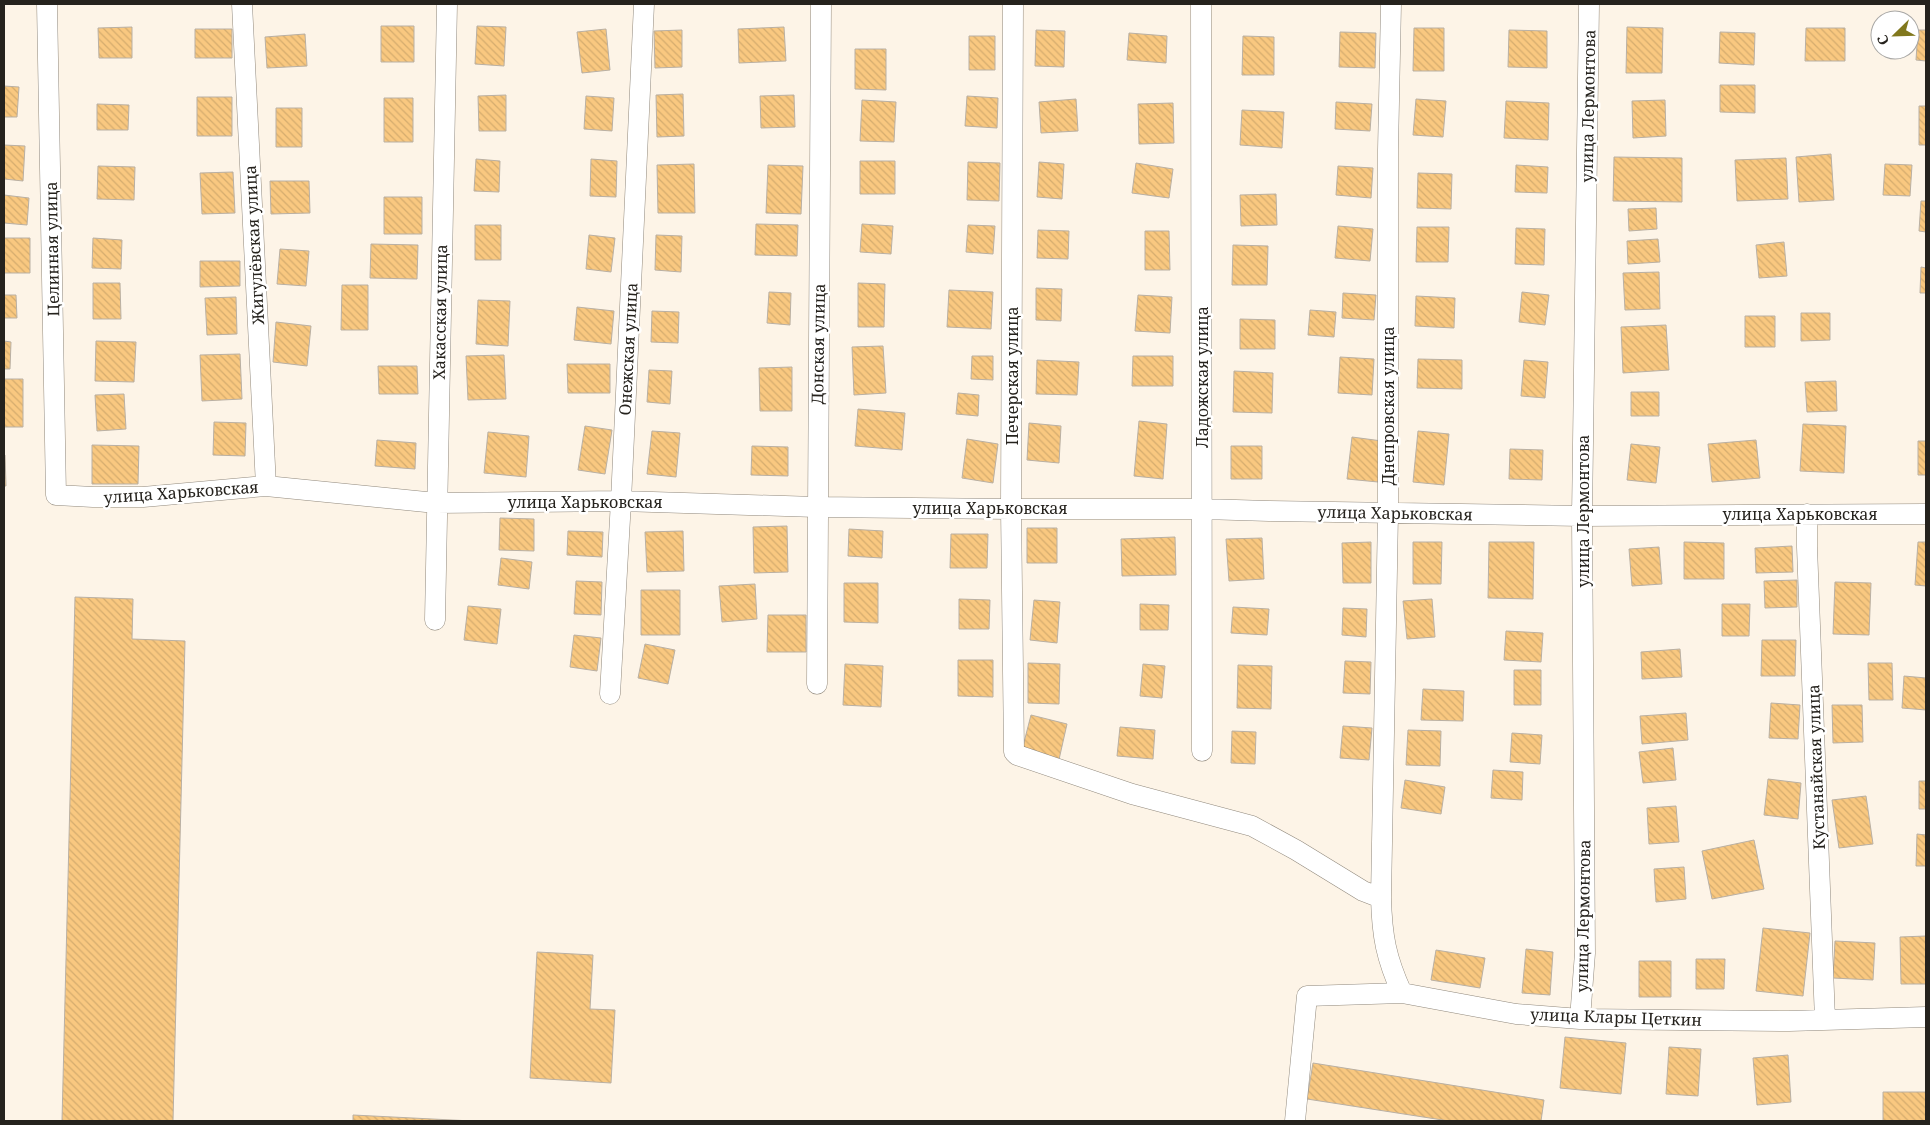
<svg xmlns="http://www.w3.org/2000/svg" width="1930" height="1125" viewBox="0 0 1930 1125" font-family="'Noto Serif',serif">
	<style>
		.building { fill: url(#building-back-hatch); stroke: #b9b0a4 }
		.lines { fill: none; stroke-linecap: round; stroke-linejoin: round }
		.minor-casing { stroke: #91897d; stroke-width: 21 }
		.minor { stroke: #fff; stroke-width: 20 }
		.labels { text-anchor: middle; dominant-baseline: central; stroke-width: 5; stroke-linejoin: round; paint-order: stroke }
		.street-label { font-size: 16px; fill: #25221d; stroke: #fff }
	</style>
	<defs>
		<pattern id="building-back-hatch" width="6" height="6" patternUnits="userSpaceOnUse" patternTransform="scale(1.25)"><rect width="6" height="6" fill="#f9c880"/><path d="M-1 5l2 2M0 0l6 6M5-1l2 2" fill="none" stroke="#d5ac6e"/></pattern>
	</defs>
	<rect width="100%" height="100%" fill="#fdf4e7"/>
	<path class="building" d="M381 26H414V62H381Z
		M477 26 506 27 504 66 475 64Z
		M132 27V58H99L98 28Z
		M784 27 786 61 739 63 738 29Z
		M1627 27 1663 28 1662 73H1626Z
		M1414 28H1444V71H1413Z
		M1806 28H1845V61H1805Z
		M195 29H232V58H195Z
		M606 29 610 70 582 73 577 32Z
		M682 30V67L655 68 654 31Z
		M1036 30 1065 31 1064 67 1035 66Z
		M1509 30 1547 31V68L1508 67Z
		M1918 30H1926V61L1916 60Z
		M1340 32 1376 33 1375 68 1339 67Z
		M1720 32 1755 33 1754 65 1719 63Z
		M1129 33 1167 36 1166 63 1127 60Z
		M305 34 307 66 267 68 265 37Z
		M969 36H995V70H969Z
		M1243 36 1274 37V75H1242Z
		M855 49H886V90L855 89Z
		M1720 85H1755V113L1720 112Z
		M4 86 19 87 17 117H4Z
		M683 94 684 136 657 137 656 95Z
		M506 95V131H479L478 96Z
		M794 95 795 127 761 128 760 96Z
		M586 96 614 98 612 131 584 129Z
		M967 96 998 98 997 128 965 126Z
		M197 97H232V136H197Z
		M384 98H413V142H384Z
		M1076 99 1078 131 1041 133 1039 102Z
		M1416 99 1446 101 1443 137 1413 135Z
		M862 100 896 102 894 142 860 141Z
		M1665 100 1666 136 1633 138 1632 101Z
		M1506 101 1549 103 1548 140 1504 138Z
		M1336 102 1372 104 1370 131 1335 129Z
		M1173 103 1174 143 1139 144 1138 104Z
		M97 104 129 105 128 130H97Z
		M1919 106H1926V145H1919Z
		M276 108H302V147H276Z
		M1242 110 1284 112 1282 148 1240 145Z
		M4 145 25 146 23 181 4 179Z
		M1831 154 1834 200 1799 202 1796 157Z
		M1614 157 1682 158V202L1613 201Z
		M1786 158 1788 199 1737 201 1735 160Z
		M476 159 500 161 499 192 474 191Z
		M591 159 617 161 616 197 590 196Z
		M860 161H895V194H860Z
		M968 162 1000 163 999 201 967 200Z
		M1039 162 1064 164 1062 199 1037 197Z
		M1136 163 1173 169 1169 198 1132 193Z
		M694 164 695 213H658L657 165Z
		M1885 164 1912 165 1910 196 1883 195Z
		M768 165 803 166 801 214 766 213Z
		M1516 165 1548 167 1547 193 1515 192Z
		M98 166 135 167 134 200 97 199Z
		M1338 166 1373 168 1371 198 1336 195Z
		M233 172 235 213 202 214 200 173Z
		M1418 173 1452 174 1451 209 1417 208Z
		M270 181H309L310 213 271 214Z
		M1276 194 1277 225 1241 226 1240 195Z
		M4 195 29 198 27 225 4 223Z
		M384 197H422V234H384Z
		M1921 201H1926V232L1919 231Z
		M1656 208 1657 229 1629 231 1628 209Z
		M756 224 798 225 797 256 755 255Z
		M862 224 893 226 891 254 860 252Z
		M475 225H501V260H475Z
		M968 225 995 226 993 254 966 252Z
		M1338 226 1373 229 1370 261 1335 258Z
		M1417 227H1449L1448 262H1416Z
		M1516 228 1545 229 1544 265 1515 264Z
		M1038 230 1069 231 1068 259 1037 258Z
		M1145 231H1169L1170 270H1145Z
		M589 235 615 238 611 272 586 269Z
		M656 235 682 236 681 272 655 270Z
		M4 238H30V273H4Z
		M93 238 122 240 121 269 92 268Z
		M1658 239 1660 262 1628 264 1627 241Z
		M1784 242 1787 276 1759 278 1756 245Z
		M371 244 418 245 417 279 370 278Z
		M1233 245 1268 246 1267 285H1232Z
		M280 249 309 251 306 286 277 284Z
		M200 261H240V286L200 287Z
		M1921 267 1926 268V293H1920Z
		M1659 272 1660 309 1625 310 1623 273Z
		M93 283H120L121 319H93Z
		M858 283 885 284 884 327H858Z
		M342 285H368V330H341Z
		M1036 288 1062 289 1061 321 1036 320Z
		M949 290 993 292 991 329 947 327Z
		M769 292 791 293 790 325 767 323Z
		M1522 292 1549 295 1545 325 1519 322Z
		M1343 293 1376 295 1374 320 1342 318Z
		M4 295H16L17 318H4Z
		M1138 295 1172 297 1170 333 1135 331Z
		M1416 296 1455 298 1454 328 1415 326Z
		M236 297 237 334 207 335 205 298Z
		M478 300 510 301 508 346 476 344Z
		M577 307 614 311 611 344 574 340Z
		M1310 310 1336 312 1334 337 1308 335Z
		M652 311 679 312 678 343 651 342Z
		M1801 313H1830V340L1801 341Z
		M1745 316H1775V347H1745Z
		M1240 319 1275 320V349H1240Z
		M276 322 311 326 307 366 273 362Z
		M1666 325 1669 370 1623 373 1621 327Z
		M4 341 11 342 10 369H4Z
		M96 341 136 342 134 382 95 381Z
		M883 346 886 393 854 395 852 347Z
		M240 354 242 399 202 401 200 355Z
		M504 355 506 399 468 400 466 356Z
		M972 356H993V380L971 379Z
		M1133 356H1173V386H1132Z
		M1340 357 1374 359 1372 395 1338 393Z
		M1418 359 1462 360V389L1417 388Z
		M1037 360 1079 362 1077 395 1036 394Z
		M1524 360 1548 362 1545 398 1521 396Z
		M567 364H610V393H568Z
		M378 366H417L418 394H379Z
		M792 367V411H760L759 368Z
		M649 370 672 371 670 404 647 402Z
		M1234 371 1273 373 1272 413 1233 412Z
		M4 379H23V427H4Z
		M1836 381 1837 411 1807 412 1805 382Z
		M1631 392H1659V416H1631Z
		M958 393 979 395 978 416 956 414Z
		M124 394 126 429 97 431 95 395Z
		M858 409 905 413 902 450 855 446Z
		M1139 421 1167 424 1163 479 1134 476Z
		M214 422 246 423 245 456 213 455Z
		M1029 423 1061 426 1059 463 1027 460Z
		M1803 424 1846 426 1844 473 1800 471Z
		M585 426 612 430 605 474 578 470Z
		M652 431 680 433 676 477 647 474Z
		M1418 431 1449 434 1444 485 1413 482Z
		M488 432 529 436 526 477 484 473Z
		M1352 437 1382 441 1378 482 1347 479Z
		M967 439 998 444 993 483 962 478Z
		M377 440 416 443 415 469 375 466Z
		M1756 440 1760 478 1712 482 1708 444Z
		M1918 441H1926V475H1918Z
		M1631 444 1660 447 1656 483 1627 480Z
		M92 445 139 446 138 484H92Z
		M752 446 788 447V476L751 475Z
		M1231 446H1262V479H1231Z
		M1510 449 1543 450 1542 480 1509 479Z
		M4 455H5L6 486H4Z
		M500 518 534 519V551L499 550Z
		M787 526 788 572 754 573 753 527Z
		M1027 528H1057V563H1027Z
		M849 529 883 531 882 558 848 556Z
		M568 531 603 532 602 557 567 555Z
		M683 531 684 571 647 572 645 532Z
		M951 534H988L987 568H950Z
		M1175 537 1176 575 1122 576 1121 539Z
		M1262 538 1264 579 1229 581 1226 539Z
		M1371 542V583H1343L1342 543Z
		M1413 542H1442L1441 584H1413Z
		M1489 542H1534L1533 599 1488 598Z
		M1684 542 1724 543V579H1684Z
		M1918 542H1926V586L1915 585Z
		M1792 546 1793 572 1756 573 1755 548Z
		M1659 547 1662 584 1632 586 1629 549Z
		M501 558 532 562 529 589 498 585Z
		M1797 580V607L1765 608 1764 581Z
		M576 581 602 582 601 615 574 614Z
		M1835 582 1871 583 1869 635 1833 634Z
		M844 583H878V623L844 622Z
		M755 584 757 619 722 622 719 586Z
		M641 590H680V635H641Z
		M75 597 133 599 132 639 185 641 173 1121H62Z
		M959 599 990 600 989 629H959Z
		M1432 599 1435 637 1407 639 1403 601Z
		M1034 600 1060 602 1057 643 1030 640Z
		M1140 604 1169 605 1168 630H1140Z
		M1722 604H1750L1749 636H1722Z
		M468 606 501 609 497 644 464 640Z
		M1233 607 1269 609 1267 635 1231 633Z
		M1343 608 1367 609 1366 637 1342 635Z
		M768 615H806V652H767Z
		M1506 631 1543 633 1541 662 1504 660Z
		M574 635 601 638 597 671 570 667Z
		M1762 640H1796L1795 676H1761Z
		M645 644 675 650 668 684 638 678Z
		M1680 649 1682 677 1642 679 1641 652Z
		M958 660H993V697L958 696Z
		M1345 661 1371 662 1370 694 1343 693Z
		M1028 663 1060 664 1059 704 1028 703Z
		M1868 663H1892L1893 700H1869Z
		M845 664 883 666 881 707 843 705Z
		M1143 664 1165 666 1162 698 1140 696Z
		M1238 665 1272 666 1271 709 1237 708Z
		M1514 670H1541V705H1514Z
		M1904 676 1926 678V710L1902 708Z
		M1423 689 1464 691 1463 721 1421 720Z
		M1771 703 1800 705 1798 739 1769 738Z
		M1832 705H1862L1863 742 1833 743Z
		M1686 713 1688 740 1642 744 1640 716Z
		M1031 715 1067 724 1058 764 1021 754Z
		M1343 726 1372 728 1369 760 1340 758Z
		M1120 727 1155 730 1153 759 1117 756Z
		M1408 730 1441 731 1440 766 1406 765Z
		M1232 731 1256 732 1255 764 1231 763Z
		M1512 733 1542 735 1540 764 1510 762Z
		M1673 748 1676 780 1643 783 1639 752Z
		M1493 770 1523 772 1522 800 1491 798Z
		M1768 779 1801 783 1798 819 1764 815Z
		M1405 780 1445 787 1441 814 1401 808Z
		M1919 781H1926V809H1919Z
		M1866 796 1873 844 1839 848 1832 800Z
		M1676 806 1679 842 1649 844 1647 808Z
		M1917 834 1926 835V866H1916Z
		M1754 840 1764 889 1712 899 1702 851Z
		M1684 867 1686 899 1656 902 1654 869Z
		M1763 928 1810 933 1803 996 1756 991Z
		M1926 936V984H1901L1900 937Z
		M1835 941 1875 943 1873 980 1833 978Z
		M1526 949 1553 952 1550 995 1522 993Z
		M1436 950 1485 958 1480 988 1431 980Z
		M537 952 593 955 590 1009 615 1010 611 1083 530 1078Z
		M1696 959H1725L1724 989H1696Z
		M1639 961H1671V997H1639Z
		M1565 1037 1626 1043 1621 1094 1560 1088Z
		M1669 1047 1701 1049 1698 1096 1666 1094Z
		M1788 1055 1791 1102 1757 1105 1753 1058Z
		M1313 1063 1544 1100 1541 1121H1449L1307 1099Z
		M1883 1092H1926V1121H1883Z
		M353 1115 472 1121H353Z"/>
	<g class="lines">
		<g class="minor-casing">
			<path id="minor" d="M47 4 56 495 93 497H143L266 486 436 503 621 501 816 507 1011 509H1203L1269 511 1582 516 1926 514
				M242 4 266 486
				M1013 4 1011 509 1014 752 1017 755 1132 794 1252 826 1296 850 1363 891 1381 898C1382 936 1386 958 1402 993
				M1201 4 1202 751
				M1807 514V547L1825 1020
				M435 620 447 4
				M817 684 821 4
				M610 694 621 501 644 4
				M1381 898 1388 513V150L1391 4
				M1580 1019 1585 953 1582 516 1589 4
				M1295 1121 1307 996 1402 993 1516 1014 1580 1019 1789 1021 1926 1017"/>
		</g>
		<use href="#minor" class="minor"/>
	</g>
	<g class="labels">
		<g class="street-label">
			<text transform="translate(1588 106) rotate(-89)">улица Лермонтова</text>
			<text transform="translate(254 245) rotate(-93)">Жигулёвская улица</text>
			<text transform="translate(52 249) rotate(-91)">Целинная улица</text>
			<text transform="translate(440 312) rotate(-89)">Хакасская улица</text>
			<text transform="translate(818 344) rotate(-89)">Донская улица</text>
			<text transform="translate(628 349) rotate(-87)">Онежская улица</text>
			<text transform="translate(1012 376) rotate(-90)">Печерская улица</text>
			<text transform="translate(1202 377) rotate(-90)">Ладожская улица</text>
			<text transform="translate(1388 406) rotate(-90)">Днепровская улица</text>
			<text transform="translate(181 492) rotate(-4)">улица Харьковская</text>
			<text x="585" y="502">улица Харьковская</text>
			<text x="990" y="508">улица Харьковская</text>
			<text transform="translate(1583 511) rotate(-90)">улица Лермонтова</text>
			<text transform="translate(1395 513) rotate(1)">улица Харьковская</text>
			<text x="1800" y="514">улица Харьковская</text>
			<text transform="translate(1816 767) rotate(-92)">Кустанайская улица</text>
			<text transform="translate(1583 916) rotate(-89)">улица Лермонтова</text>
			<text transform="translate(1616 1017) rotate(2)">улица Клары Цеткин</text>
		</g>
	</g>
	<rect width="1930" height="1125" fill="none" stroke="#25221d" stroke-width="10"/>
	<g transform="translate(1895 35) rotate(247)"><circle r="24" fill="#ffffff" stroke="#a8a7a5"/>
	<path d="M0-4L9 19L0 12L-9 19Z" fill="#81781d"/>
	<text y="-8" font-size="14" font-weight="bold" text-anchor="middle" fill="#25221d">С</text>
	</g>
</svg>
